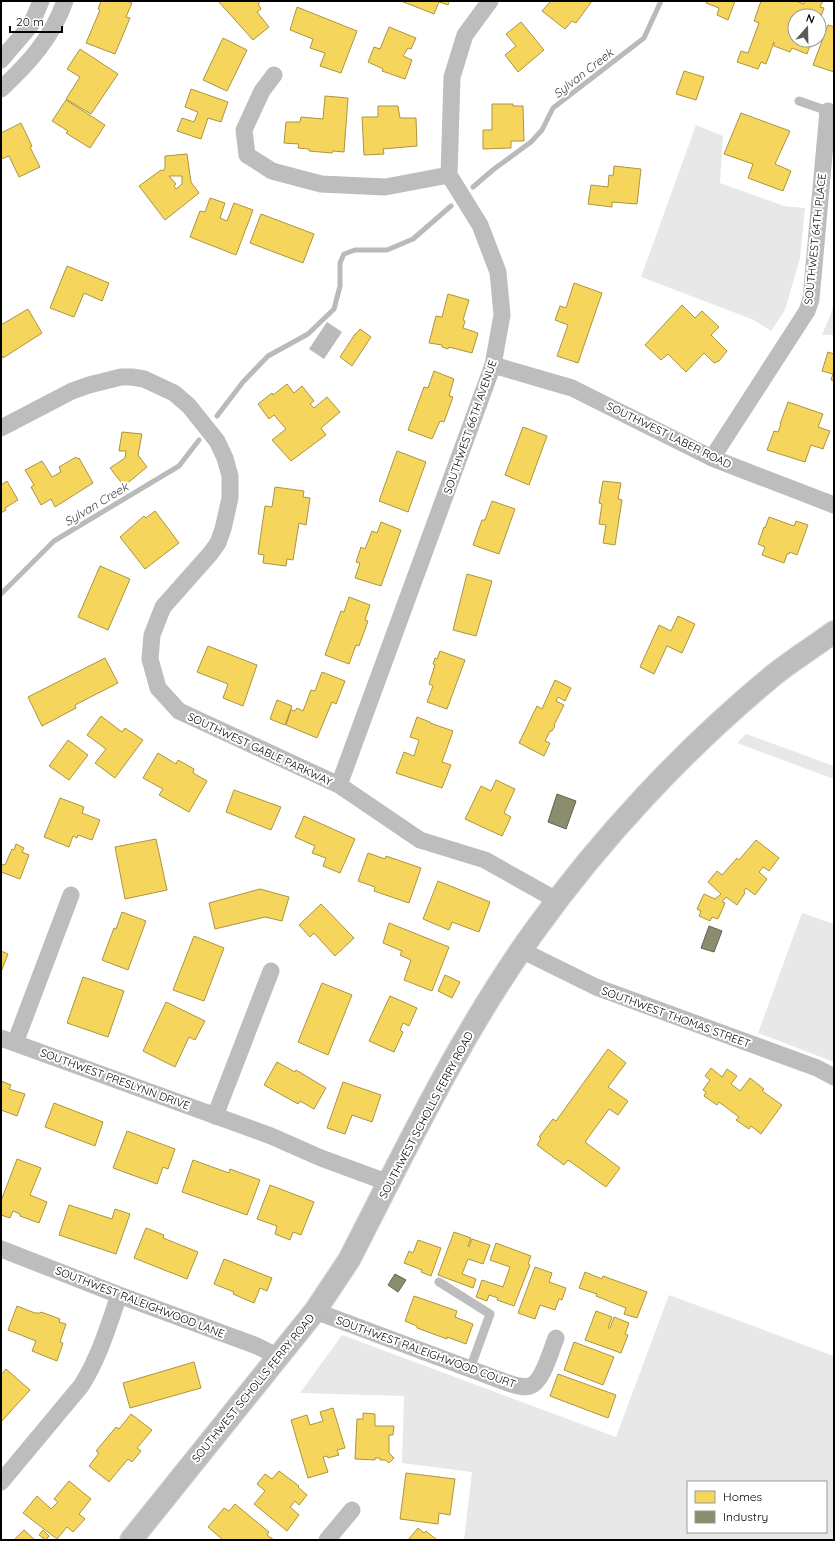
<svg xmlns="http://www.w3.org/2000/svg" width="835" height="1541" viewBox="0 0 835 1541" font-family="Quicksand,sans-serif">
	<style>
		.green { fill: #e8e8e8; fill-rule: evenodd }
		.water { fill: #bababa }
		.homes { fill: #f6d55c; stroke: #ac9540; fill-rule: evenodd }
		.industry { fill: #8c8c6e; stroke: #62624d }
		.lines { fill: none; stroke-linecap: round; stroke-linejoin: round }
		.stream { stroke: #bababa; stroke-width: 5 }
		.primary-casing { stroke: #dbdbdb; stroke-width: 24 }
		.service { stroke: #bdbdbd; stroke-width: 9 }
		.minor { stroke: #bdbdbd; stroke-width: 17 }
		.primary { stroke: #bdbdbd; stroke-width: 22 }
		.labels { text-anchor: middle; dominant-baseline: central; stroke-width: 4; stroke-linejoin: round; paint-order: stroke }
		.street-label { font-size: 11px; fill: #000; stroke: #fff }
		.water-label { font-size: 12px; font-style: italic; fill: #3d3d3d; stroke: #fff }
	</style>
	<rect width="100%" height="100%" fill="#fff"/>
	<path class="green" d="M696 125 723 136 720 183 784 206 805 208 800 258 785 310 771 331 754 320 641 277Z
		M834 299V335H822L832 311Z
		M746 734 834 766V779L737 743Z
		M802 913 834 924V1062L758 1033Z
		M669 1295 834 1356V1540H464L472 1472 402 1463 404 1396 300 1393 342 1335 616 1437ZM688 1482H826V1532H688Z"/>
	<path class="water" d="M327 322 342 332 324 359 309 349Z"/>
	<path class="homes" d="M101 1H127L132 3 126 17 130 18 115 54 86 43 100 10 98 9Z
		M218 1H261L258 4 261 9 257 12 269 27 253 40Z
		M401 1H449L448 5 439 2 434 14Z
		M551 1H592L576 23 572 21 565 29 542 11Z
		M707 1H735L728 20 717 15 719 8 706 3Z
		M761 1H796L804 4V1H823L820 7 824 8 819 22V16H795V40H812L807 54 792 48 790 52 774 46V42L766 64 761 62 758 69 737 62 741 51 748 53 759 23 754 21Z
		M297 7 357 31 341 73 320 66 325 53 310 48 313 39 290 30Z
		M521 22 544 50 518 72 505 55 516 46 506 34Z
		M828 25 834 27V72L813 65Z
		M389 27 416 38 411 49 408 48 403 56 412 60 405 79 382 71 383 69 368 62 374 47 380 49Z
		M223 38 247 50 227 91 203 80Z
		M80 49 118 74 91 114 66 99 80 77 67 69Z
		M684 71 704 77 696 100 676 94Z
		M191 89 228 102 221 122 208 118 201 139 177 131 182 118 194 122 198 112 185 107Z
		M325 96 348 98 344 152 333 151 332 153 309 151V149L298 148 299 144 284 143 286 122H300L301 117 323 119Z
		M66 100 105 125 90 148 66 133 68 131 52 121Z
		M492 104H513V106H523L524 141H511V148L483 149V130H492Z
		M378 106H398L400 118H416L417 146 383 149 384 154 364 155 362 117H378Z
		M741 113 790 131 775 164 791 171 783 191 748 178 753 164 724 154Z
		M21 123 32 146 30 147 40 167 19 177 9 156 1 159V133Z
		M187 154 191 182 199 193 165 220 139 186 161 170 163 171 165 168V156ZM169 176H182V184L176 189 174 186 176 184Z
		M614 166 641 169 637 204 612 202V207L588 204 591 185 608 187 609 175 613 176Z
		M210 198 225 203 220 218 227 221 234 203 253 210 236 255 190 237 200 211 205 212Z
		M261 214 314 234 303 263 250 243Z
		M67 266 109 283 102 301 84 293 74 317 50 308Z
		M574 283 602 293 578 363 557 356 568 325 555 320 560 306 566 308Z
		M448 294 469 300 463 320 465 321 463 328 478 333 472 353 449 347 448 349 442 347V345L429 343 436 316 442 317Z
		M682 305 695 318 702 311 719 327 711 335 727 351 719 361 714 363 704 353 686 372 668 354 661 360 645 345Z
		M28 309 42 333 3 358 1 354V325Z
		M360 329 371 337 352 366 340 357 355 334H356Z
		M828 352 834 354V381L831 380 833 374 822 371Z
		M434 371 454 379 449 396 453 397 444 422 440 421 432 439 408 430 424 387 428 388Z
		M287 384 294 393 302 386 314 401 310 404 314 408 327 397 340 412 321 428 326 435 291 461 272 440 286 429 274 415 269 419 258 404 272 393 273 395Z
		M788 402 823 414 818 427 830 431 823 449 811 445 805 462 767 450 774 431 778 432 781 424H780Z
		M523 427 547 436 529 485 505 475Z
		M122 432 142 434 138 455 147 467 124 486 110 468 125 458 126 451H119Z
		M397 451 426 462 408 512 379 501Z
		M76 457 78 459 79 458 93 483 55 507 51 499 41 505 31 487 34 485 25 470 42 461 52 477 61 472 59 467Z
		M7 481 18 500 5 508 6 510 1 513V485Z
		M603 481 621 483 618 499 622 500 615 545 603 543 606 525 599 524 602 504 599 503Z
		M275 487 304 491 303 497 310 498 306 525 299 523 293 560 287 559 286 566 263 563 264 555 258 554 265 506 272 507Z
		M492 501 515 509 499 554 473 545 482 520H485Z
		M155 511 179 543 145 569 120 537 144 516 146 518Z
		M769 517 794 526 796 521 808 525 797 555 790 552 789 554H787L784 563 762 555 765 547 758 544 764 527 765 528Z
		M381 522 401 530 381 586 355 578 360 563 356 562 361 547 365 549 372 531 377 533Z
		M100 566 130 579 108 630 78 617Z
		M467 574 492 581 476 636 453 630Z
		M349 597 370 605 365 620 368 621 359 646 356 645 349 664 325 655 341 611 344 612Z
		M678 616 695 624 682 653 667 646 654 674 640 667 659 625 671 631Z
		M208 646 257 665 243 706 223 698 228 684 197 672Z
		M440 651 465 660 447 709 427 702 433 686 429 684 435 665 433 664 435 658 437 659Z
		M105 658 118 683 75 705 76 708 42 726 28 697Z
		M322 672 345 681 336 704 332 702 317 738 286 725 291 710 295 711 297 708 303 711 311 690 315 691Z
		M555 680 571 688 565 701 558 697 556 701 564 705 554 725 555 726 552 731H550L545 741 550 743 544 756 519 743 537 706 542 709Z
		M277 700 292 706 285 725 270 719Z
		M101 716 122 732 125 728 143 740 115 778 95 763 106 749 87 735Z
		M417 717 430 722V723L453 731 442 762 451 765 442 788 396 773 404 752 414 756 419 740 410 737Z
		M68 740 88 755 69 780 49 766Z
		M158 753 176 764 178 760 194 769 193 773 207 781 189 812 159 795 163 789 143 778Z
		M496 780 515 789 504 813 511 817 502 836 465 819 481 786 491 791Z
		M234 790 281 807 271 830 226 812Z
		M60 798 84 807 82 813 100 820 92 840 78 835 77 838 73 836 69 847 44 837Z
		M304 816 355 839 340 873 323 866 326 858 312 853 315 846 295 837Z
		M156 839 167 890 125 899 115 847Z
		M756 840 779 858 769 871 763 867 759 872 767 879 755 895 746 888 744 891 745 893 737 905 726 897 722 902 725 903 718 919 712 917 710 921 699 916 701 911 697 909 704 894 715 899 721 894 708 882 717 871 722 875 737 858 739 860Z
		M16 844 24 848 22 852 29 855 20 879 1 872V864L5 865 12 849 14 850Z
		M368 853 385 859 386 856 421 868 409 903 374 891 375 887 358 881Z
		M438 881 490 902 479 932 452 922 449 930 423 919Z
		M260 889 289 897 282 921 265 917 215 929 209 903Z
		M321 904 354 938 335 956 314 933 310 937 299 925Z
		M122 912 146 921 128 970 102 960 114 928 116 929Z
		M389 923 449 947 432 991 404 980 411 960 400 955 402 951 383 943Z
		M194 936 224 948 204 1001 173 990Z
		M1 951 8 954 1 972Z
		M445 975 460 982 452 998 438 991Z
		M83 977 124 991 108 1037 67 1023Z
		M322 983 352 995 328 1055 298 1042Z
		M390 996 417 1008 409 1026 403 1023 400 1030 403 1032 394 1052 369 1041Z
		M166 1002 205 1021 195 1040 189 1037 175 1067 143 1051Z
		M608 1049 626 1063 608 1087 628 1101 618 1115 609 1109 585 1142 620 1168 606 1187 568 1160 564 1165 537 1145 541 1138 539 1137 553 1119 556 1121Z
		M277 1062 295 1072 296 1070 326 1088 314 1109 300 1101 298 1104 264 1085Z
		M711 1068 722 1077 727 1069 737 1076 731 1084 740 1091 750 1078 764 1089 762 1091 782 1105 761 1134 751 1126 749 1129 736 1120 739 1117 719 1102 717 1105 704 1096 706 1092 703 1090 710 1080 705 1076Z
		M1 1081 11 1085 9 1089 25 1094 17 1116 1 1110Z
		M343 1082 381 1095 372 1122 352 1115 345 1134 327 1128Z
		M54 1103 103 1122 95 1146 45 1127Z
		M127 1131 175 1149 168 1169 163 1167 157 1184 113 1168Z
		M17 1159 41 1168 30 1195 47 1202 39 1223 20 1216V1214L13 1211 10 1218 1 1215V1201Z
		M193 1160 229 1173 230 1169 260 1180 247 1215 182 1192Z
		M270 1185 314 1202 301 1235 293 1232 290 1240 275 1234 277 1226 257 1219Z
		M69 1205 112 1219 115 1209 130 1214 116 1254 59 1235Z
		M146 1228 164 1235 163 1238 198 1252 187 1279 134 1258Z
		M454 1232 471 1238 468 1246 469 1247 472 1239 490 1245 483 1264 468 1259 462 1274 476 1279 473 1288 438 1275Z
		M418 1240 441 1248 431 1276 421 1272 422 1270 404 1263 409 1251 413 1253Z
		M496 1243 531 1256 528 1264 530 1265 514 1306 497 1300 498 1298 489 1295 487 1301 476 1297 482 1280 503 1287 510 1267 490 1260Z
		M224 1259 272 1278 267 1291 260 1288 254 1303 233 1294 234 1292 214 1284Z
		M535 1267 552 1273 549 1282 566 1288 562 1300 559 1299 555 1310 540 1305 535 1319 518 1313Z
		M585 1272 602 1279 603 1276 647 1292 637 1318 624 1314 626 1308 596 1296 597 1294 579 1288Z
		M414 1296 457 1311 455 1317 473 1324 466 1344 447 1337V1339L417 1328V1326L405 1321Z
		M17 1306 35 1313H40L41 1312 60 1319 59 1322 66 1324 60 1342 63 1343 57 1361 32 1351 36 1341 8 1330Z
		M596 1311 612 1317 608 1328H610L614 1317 629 1323 625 1334 628 1335 621 1353 585 1340Z
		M574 1342 614 1357 603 1385 564 1370Z
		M194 1362 201 1388 130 1408 123 1383Z
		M6 1369 30 1390 1 1422V1375Z
		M558 1374 616 1395 608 1418 550 1396Z
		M333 1408 345 1448 337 1450 339 1455 328 1458 327 1456 323 1457 328 1472 308 1478 291 1420 307 1415 310 1425 323 1421 320 1412Z
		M363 1413 375 1414V1426H394L393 1435H389V1453L394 1458 389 1463 385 1460H380V1458H375V1460L355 1459 357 1419H363Z
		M131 1414 152 1430 137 1448 141 1451 132 1462 128 1459 109 1482 89 1466 99 1453 96 1451 116 1427 119 1429Z
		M279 1471 299 1486 298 1487 307 1495 299 1505 295 1501 290 1507 299 1515 287 1531 254 1504 265 1491 257 1484 265 1474 272 1479Z
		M406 1473 455 1479 450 1515 439 1513 438 1524 400 1519Z
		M69 1481 91 1499 79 1514 85 1519 73 1532 67 1527 57 1539 23 1513 37 1496 51 1509 58 1502 54 1499Z
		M235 1504 269 1532 267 1535 274 1540H223L208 1527 224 1508 229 1511Z
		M418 1528 424 1533 426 1531 437 1540H408Z
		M24 1530 35 1540H14Z
		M43 1530 49 1536 46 1540 39 1535Z"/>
	<path class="industry" d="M557 794 576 801 566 829 548 822Z
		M709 926 722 931 714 952 701 948Z
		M395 1274 406 1280 398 1292 388 1285Z"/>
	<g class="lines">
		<path class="stream" d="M473 187 494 169 531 142 542 130 553 108 644 38 661 1
			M217 416 243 382 268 356 308 334 334 309 340 286V263L344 254 355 250H387L413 239 451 206
			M1 594 54 541 179 466 199 440"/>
		<g class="primary-casing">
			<path id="primary" d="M131 1540 315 1311 349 1260C406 1149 460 1035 533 933 600 839 685 748 775 674 794 659 815 646 834 632"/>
		</g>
		<path class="service" d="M799 101 831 112
			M439 1282 490 1314 470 1369"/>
		<path class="minor" d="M1 60 31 25 41 1
			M274 75 262 91 244 130 247 155 272 171 321 184 385 187 449 175
			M1 89C29 63 52 38 65 1
			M493 365 572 388 712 458 834 505
			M1 428 72 391 89 385 121 377H132L144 379 174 393 189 406 217 441 225 458 230 476V498L223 529 218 543 210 554 163 607 152 635 150 659 158 688 179 711 339 785 420 840 485 860 558 901
			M712 458 807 311 811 299 828 111
			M339 785 493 365 502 315 498 272 480 225 449 175 452 77 465 35 490 1
			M521 950 596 987 817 1068 834 1077
			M1 1038 271 1136 321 1158 389 1183
			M15 1043 71 895
			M215 1116 271 971
			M1 1249 119 1295 257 1346 279 1357
			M315 1311 508 1383C515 1385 523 1388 530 1386 543 1382 551 1350 556 1338
			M1 1482 81 1386C99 1358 108 1327 119 1295
			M327 1540 352 1510"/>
		<use href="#primary" class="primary"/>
	</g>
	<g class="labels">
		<g class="street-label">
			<text transform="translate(815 239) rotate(-84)">SOUTHWEST 64TH PLACE</text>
			<text transform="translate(470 427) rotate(-71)">SOUTHWEST 66TH AVENUE</text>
			<text transform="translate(669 435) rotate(26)">SOUTHWEST LABER ROAD</text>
			<text transform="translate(260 749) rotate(25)">SOUTHWEST GABLE PARKWAY</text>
			<text transform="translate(676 1017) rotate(20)">SOUTHWEST THOMAS STREET</text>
			<text transform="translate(115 1079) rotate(20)">SOUTHWEST PRESLYNN DRIVE</text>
			<text transform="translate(426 1115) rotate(-62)">SOUTHWEST SCHOLLS FERRY ROAD</text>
			<text transform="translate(140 1302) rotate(21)">SOUTHWEST RALEIGHWOOD LANE</text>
			<text transform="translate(426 1352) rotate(20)">SOUTHWEST RALEIGHWOOD COURT</text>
			<text transform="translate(253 1388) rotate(-51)">SOUTHWEST SCHOLLS FERRY ROAD</text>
		</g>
		<g class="water-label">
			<text transform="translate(583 73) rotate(-38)">Sylvan Creek</text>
			<text transform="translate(96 504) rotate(-31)">Sylvan Creek</text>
		</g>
	</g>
	<rect width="835" height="1541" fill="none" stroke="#000000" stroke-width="4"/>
	<rect x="687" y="1481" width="140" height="52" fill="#ffffff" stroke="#999999"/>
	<rect x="695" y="1491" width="20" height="12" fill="#f6d55c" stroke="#999999"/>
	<text x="723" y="1501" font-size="12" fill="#000000">Homes</text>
	<rect x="695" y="1511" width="20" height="12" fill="#8c8c6e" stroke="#999999"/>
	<text x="723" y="1521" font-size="12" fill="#000000">Industry</text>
	<g transform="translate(807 28) rotate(20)"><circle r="19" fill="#ffffff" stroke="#999999"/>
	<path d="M0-3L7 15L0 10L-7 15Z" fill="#595959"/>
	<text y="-6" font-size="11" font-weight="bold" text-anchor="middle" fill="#000000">N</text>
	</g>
	<path d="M10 26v6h52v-6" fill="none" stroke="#000000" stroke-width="2"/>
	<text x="16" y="26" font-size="12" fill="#000000" stroke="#ffffff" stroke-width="3" paint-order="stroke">20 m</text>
</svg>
